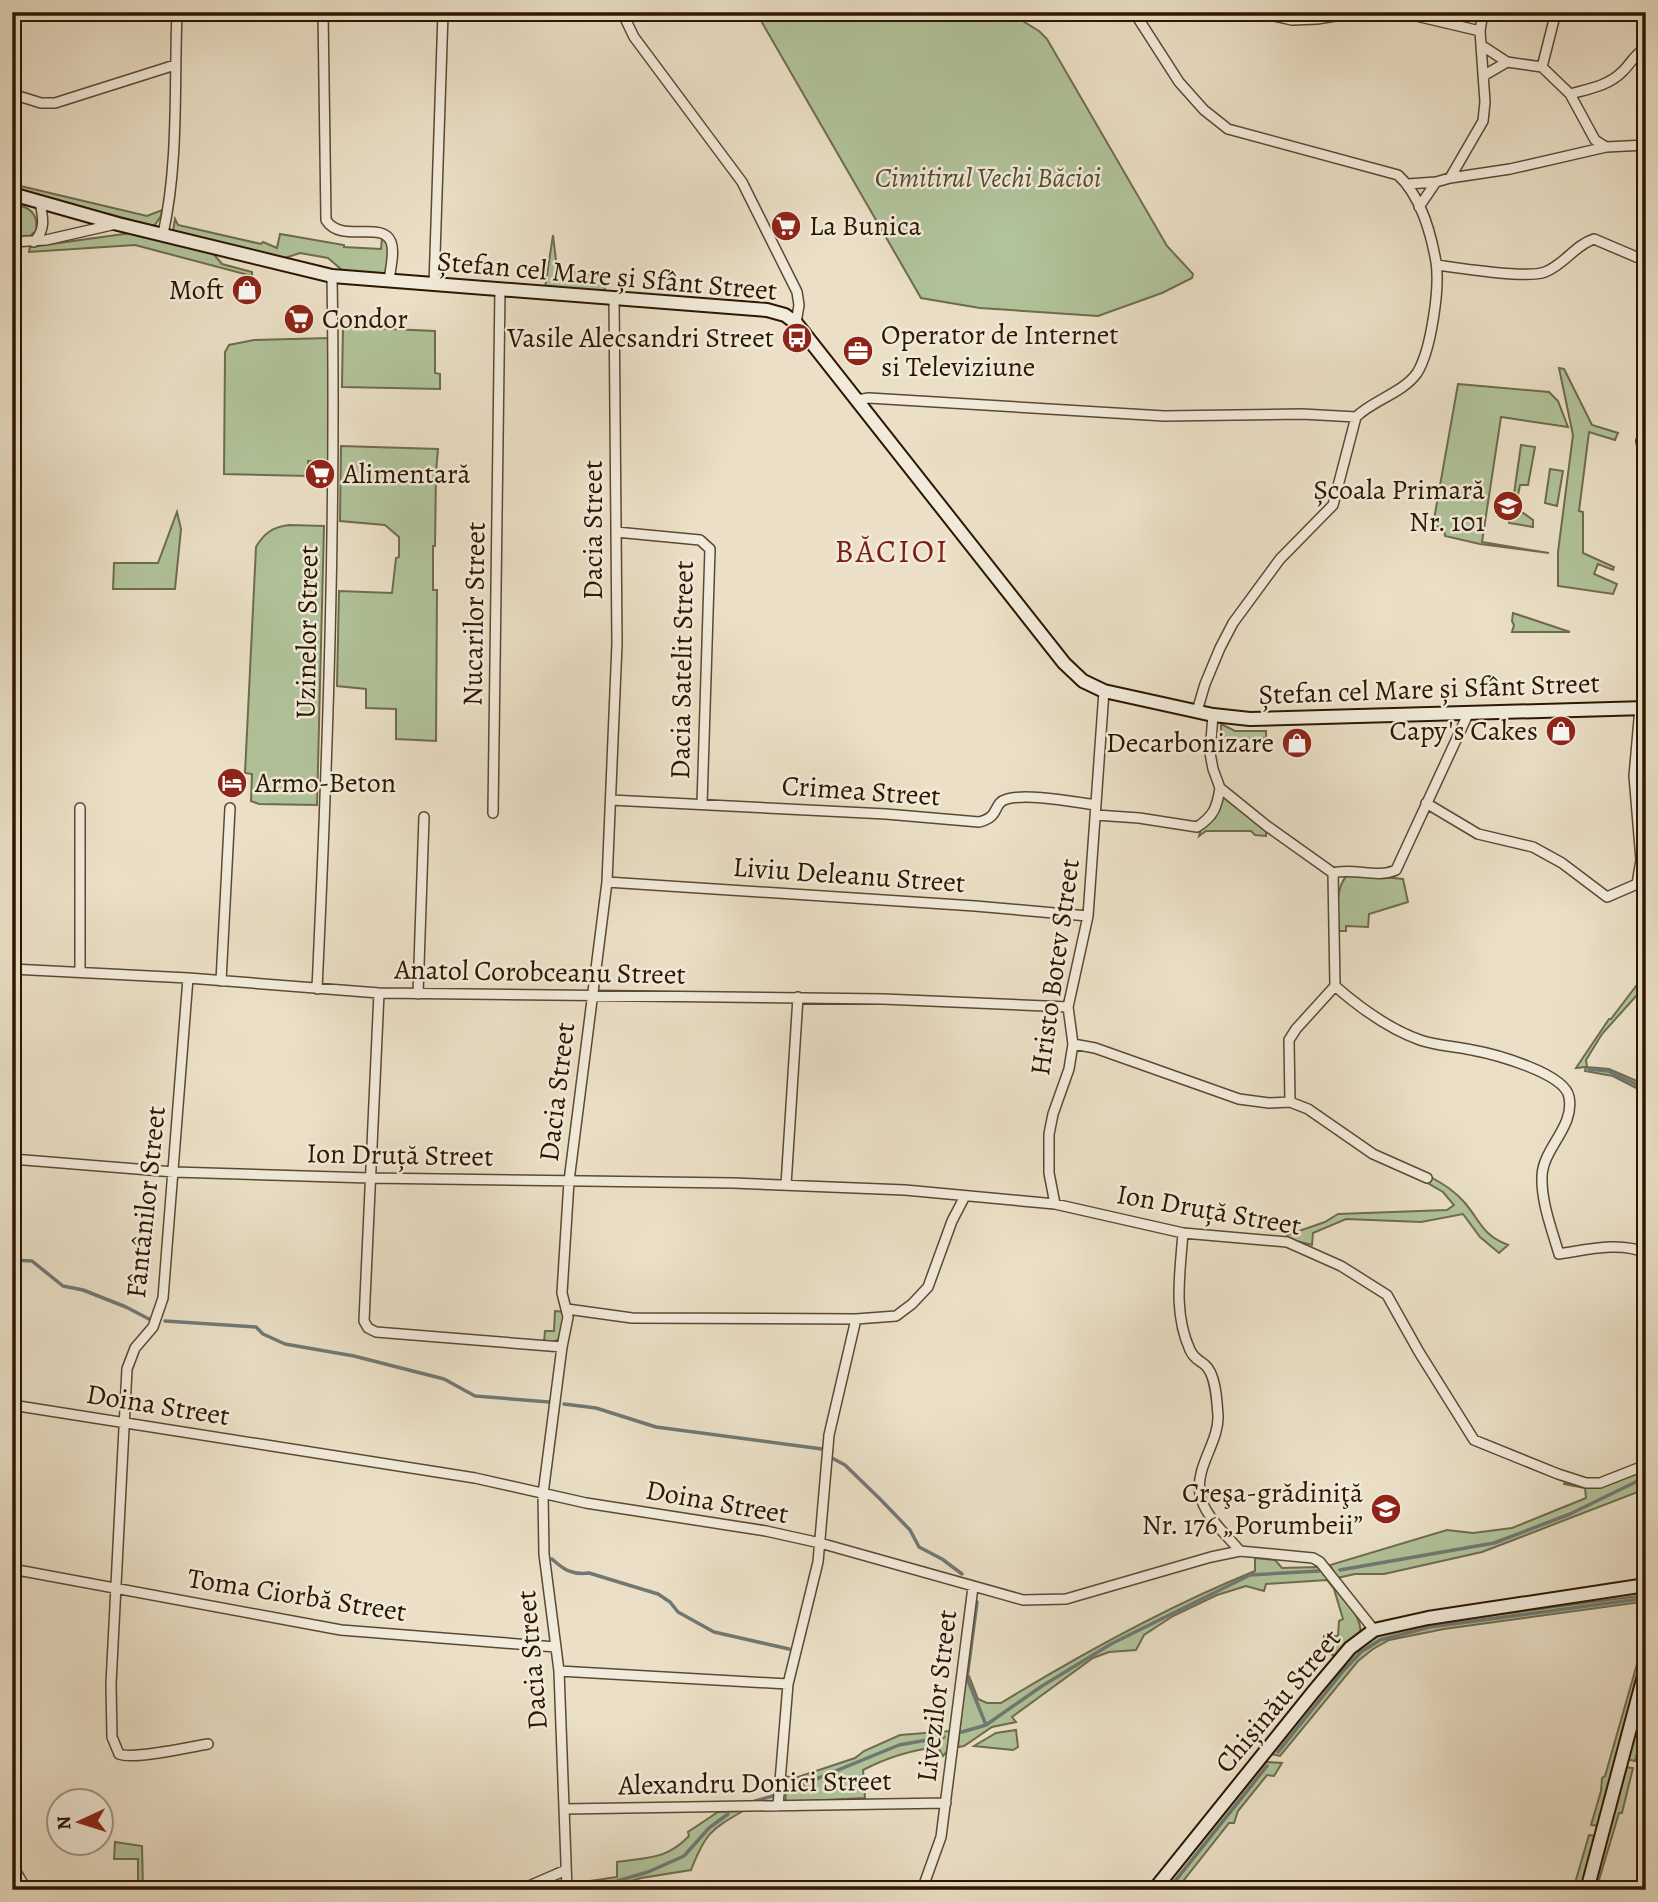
<svg xmlns="http://www.w3.org/2000/svg" width="1658" height="1902" viewBox="0 0 1658 1902" font-family="Alegreya,serif">
	<style>
		.green { fill: #b1c39a; stroke: #6e6c4e; stroke-width: 2 }
		.lines { fill: none; stroke-linecap: round; stroke-linejoin: round }
		.stream { stroke: #707874; stroke-width: 3.5 }
		.street-casing { stroke: #5c4832; stroke-width: 12 }
		.secondary-casing { stroke: #2c1601; stroke-width: 16 }
		.street { stroke: #f2ebdb; stroke-width: 9 }
		.secondary { stroke: #f2ebdb; stroke-width: 12 }
		.labels { text-anchor: middle; dominant-baseline: central; stroke-width: 5; stroke-linejoin: round; paint-order: stroke }
		.park-label { font-size: 28px; font-style: italic; fill: #544a2f; stroke: #f2ebdb }
		.poi-label { font-size: 28px; fill: #2c1601; stroke: #f2ebdb; text-anchor: end }
		.street-label { font-size: 28px; fill: #2c1601; stroke: #f2ebdb }
		.quarter-label { font-size: 32px; letter-spacing: 2px; fill: #7a1f14; stroke: #f2ebdb }
	</style>
	<rect width="100%" height="100%" fill="#ebe0c7"/>
	<filter id="stains"><feTurbulence type="fractalNoise" baseFrequency=".00286" numOctaves="4"/><feColorMatrix values="0 0 0 0 .2 0 0 0 0 .09 0 0 0 0 .02 0 0 0 .5 -.17"/></filter>
	<radialGradient id="worn" r=".72"><stop offset=".6" stop-color="#630" stop-opacity="0"/><stop offset="1" stop-color="#630" stop-opacity=".3"/></radialGradient>
	<path class="green" d="M756 12H1008L1039 31 1047 39 1167 246 1193 274 1192 278 1162 293 1098 316 980 308 921 298Z
		M12 184 147 216 162 210 161 216 154 226 12 189Z
		M19 205C33 209 38 217 36 231L30 236 12 238V227Z
		M175 219 178 225 261 244 263 242 277 248 280 234 344 245V247L381 249 382 238 388 243V266L384 275 342 270 328 258 300 253 285 258 173 231Z
		M131 233 211 251 222 264 252 272V276L135 245 29 252 30 247Z
		M553 235 557 269 604 277 605 292 545 288Z
		M343 327 435 331V373L440 374V389L342 387Z
		M329 338V461H308V476L224 474 225 352 229 345 254 340Z
		M1559 368 1564 369 1592 425 1618 433 1615 440 1589 432 1579 511 1583 512V553L1614 567 1613 570 1598 564 1594 574 1617 584 1613 594 1558 586V552L1573 435Z
		M1458 384 1549 392 1558 401 1568 427 1501 417 1482 542 1549 553 1480 544 1445 536 1444 529 1433 525Z
		M1521 445 1535 447 1528 485H1520L1518 495 1514 494Z
		M341 446 438 449 436 472 435 546H433V590H437L436 741 396 739V709L366 708V689L337 686 339 591 392 593 396 558 399 557V537L385 525 340 521Z
		M1550 469 1563 471 1557 506 1545 503Z
		M1512 505 1533 520V527L1509 523Z
		M177 512 181 529 175 589H113L114 563H158Z
		M289 525 324 526 317 805 259 804 251 801 252 774 245 773 256 547C264 533 273 527 289 525Z
		M1513 613 1570 632H1512L1514 625 1512 621Z
		M1221 724 1235 731H1266V738L1221 741Z
		M1223 797 1266 829V836L1255 835 1251 831H1206L1199 836 1201 828 1215 818Z
		M1356 874 1403 879 1408 902 1369 914 1368 927 1346 926V931H1339C1338 912 1334 891 1347 875Z
		M1646 973V985L1602 1034 1586 1060 1587 1067 1609 1069 1646 1085V1093L1613 1076 1585 1071 1586 1067 1576 1068 1609 1019H1611Z
		M1429 1176C1443 1184 1455 1191 1465 1203 1481 1222 1482 1235 1508 1245L1499 1253 1480 1237 1463 1214 1421 1222 1346 1219 1313 1233 1312 1245 1285 1238 1287 1235 1325 1222 1338 1214 1447 1210 1454 1205 1443 1192 1426 1182Z
		M555 1311 564 1312 560 1339 553 1342H544L545 1331H554Z
		M1646 1469V1487L1643 1490 1482 1552 1384 1574H1355L1337 1578 1330 1565 1447 1530 1473 1533 1512 1528 1586 1498 1585 1488 1564 1484 1565 1482 1588 1486Z
		M1255 1558 1275 1560 1282 1568 1318 1567C1332 1580 1365 1616 1360 1636L1335 1656 1324 1651V1636H1338L1339 1621 1343 1619 1334 1589 1327 1580 1266 1584 1264 1591 1246 1586 1217 1595 1173 1616 1144 1635 1136 1650 1109 1652 1093 1658 1012 1717 1016 1722 992 1727 964 1746 958 1747 965 1676H969L978 1699 987 1703H1001C1083 1653 1166 1607 1255 1571Z
		M1646 1595V1614L1641 1602 1444 1629 1389 1640 1373 1649 1358 1661 1280 1756 1271 1754 1349 1657 1367 1642 1384 1633 1424 1624Z
		M1646 1623V1652L1599 1826 1591 1825 1601 1791 1602 1778 1605 1776 1639 1657Z
		M1646 1686V1718L1635 1761 1626 1759Z
		M1016 1730 1018 1747 1013 1750 974 1746 996 1733Z
		M950 1731 947 1751 943 1756 938 1747C910 1750 888 1757 863 1770L865 1798 786 1802 784 1776 795 1778 855 1758 864 1751 900 1735Z
		M1266 1762 1282 1763 1274 1776 1267 1775 1238 1811 1234 1823H1229L1176 1890H1162Z
		M1624 1767 1633 1768 1622 1813H1619L1596 1890H1592Z
		M743 1811C710 1830 705 1834 691 1870L641 1878 601 1890H575V1883L617 1877V1862C648 1857 666 1860 689 1836L688 1832 718 1812Z
		M1589 1835 1596 1836 1582 1890H1573Z
		M115 1842 142 1846 143 1890H138V1859H114Z"/>
	<g class="lines">
		<path class="stream" d="M1589 1069 1608 1071 1646 1089
			M12 1260 32 1261 63 1286 83 1290 126 1307 149 1319
			M165 1321 256 1327 263 1334 285 1344 354 1356 444 1379 475 1396 549 1402
			M564 1404 596 1408 656 1427 822 1449
			M832 1458 845 1465 881 1500 910 1530 919 1547 942 1559 962 1574
			M552 1559C564 1570 572 1575 589 1573L658 1594 670 1602 678 1612 714 1632 789 1649
			M1340 1570 1494 1543 1570 1514 1646 1477
			M977 1602 967 1678 986 1725
			M962 1732 986 1725 1042 1686 1111 1644 1250 1575 1319 1571
			M1278 1752 1344 1670 1361 1652 1380 1640 1430 1627 1639 1599
			M787 1791 899 1745 944 1737
			M755 1801 773 1796
			M586 1890 648 1872 684 1856 709 1828 728 1814
			M1168 1890 1267 1766"/>
		<g class="street-casing">
			<path id="street" d="M323 12 443 13 434 285
				M323 12 326 220C341 244 382 220 391 242 395 252 390 270 389 281
				M622 12 634 37 742 182 797 292 799 305 796 323
				M1134 12 1179 82 1204 110 1228 129 1398 175C1420 195 1431 233 1436 262 1440 288 1431 351 1417 373 1403 393 1373 400 1356 417L1333 505 1280 559 1233 623 1220 648 1205 684 1197 711
				M1257 12 1292 20 1317 19 1359 12 1408 14 1480 31
				M1481 45 1507 62 1542 67 1570 94 1595 140 1606 147 1646 145
				M1542 67 1556 12
				M1483 76 1507 62
				M12 94 41 103H55L175 65
				M1570 94C1588 89 1608 86 1622 72 1631 64 1634 54 1646 48
				M1450 178 1510 169 1606 147
				M1408 184 1436 182 1450 178 1483 121 1485 102 1480 31 1483 12
				M1419 207 1436 182
				M163 234C179 162 174 85 177 12
				M12 242 46 240 116 224
				M34 242C46 229 43 218 40 202
				M1437 265C1458 268 1527 279 1545 272 1564 265 1575 245 1594 239L1641 259 1646 265
				M856 400 869 398 1164 416 1302 414 1356 417
				M1646 428 1641 441 1646 463
				M616 532 700 540 710 549 702 804
				M1213 715 1210 753 1213 769 1220 788 1267 826 1333 873
				M611 800 886 814 979 822C1001 817 992 803 1007 799 1028 793 1073 802 1096 805
				M1426 803 1478 834 1533 847 1562 863 1607 897 1637 884
				M80 808V971
				M493 813 500 289
				M1096 815 1139 818 1197 827C1214 816 1217 807 1220 788
				M1333 873C1353 867 1377 879 1396 870L1469 712
				M1333 873 1335 986
				M607 882 975 906 1088 916
				M1637 884 1641 860 1634 776 1640 708
				M12 969 188 978 379 993 883 999 1068 1007
				M188 978 163 1298 153 1327 135 1348 127 1369 111 1684 112 1737 119 1754C134 1760 189 1747 208 1744
				M221 981 230 808
				M1335 986C1359 1007 1389 1029 1420 1040 1437 1046 1455 1046 1472 1050 1494 1054 1565 1073 1569 1097 1575 1127 1543 1148 1542 1176 1541 1202 1552 1230 1559 1254 1586 1250 1620 1241 1646 1253
				M317 989C328 752 336 514 332 276
				M379 993 364 1321 368 1328 376 1332 562 1347
				M418 994 424 817
				M1073 1044 1095 1048 1239 1099 1269 1103 1290 1102 1308 1109 1373 1154 1427 1178
				M1290 1102 1289 1040 1296 1029 1335 986
				M12 1159 174 1172 370 1178 733 1183 905 1190 1055 1204 1183 1233 1287 1242 1341 1266 1387 1295 1419 1352 1474 1440 1558 1474 1586 1483H1600L1646 1465
				M786 1185 798 997
				M1055 1204 1049 1173V1134L1053 1114 1069 1069 1073 1044 1068 1007 1088 916 1104 691
				M1183 1233C1180 1273 1173 1313 1190 1350 1194 1359 1198 1359 1205 1365 1216 1374 1217 1402 1218 1416 1219 1442 1195 1467 1200 1494 1204 1516 1226 1534 1240 1551
				M567 1309 632 1318 856 1319
				M12 1405 475 1478 586 1503 766 1531 820 1543 1023 1600 1066 1599 1211 1557 1240 1551 1313 1558 1320 1562 1374 1630
				M12 1569 341 1630 556 1647
				M559 1671 788 1684
				M778 1806 788 1684 818 1562 829 1435 856 1319 896 1316 912 1304 928 1287 952 1221 964 1198
				M565 1809 946 1803
				M12 1865 27 1890
				M520 1890 566 1870
				M567 1890 559 1671 544 1554 543 1494 562 1347 568 1317 562 1293 569 1181 607 882 617 644 614 297
				M922 1890 941 1837 973 1587
				M1311 1890V1889"/>
		</g>
		<g class="secondary-casing">
			<path id="secondary" d="M12 194 118 224 332 276 767 310 785 315 796 323 1064 663 1083 681 1104 691 1213 715 1250 719 1646 708
				M1154 1890 1314 1691 1350 1648 1374 1630 1428 1618 1646 1585
				M1587 1890 1646 1668"/>
		</g>
		<use href="#street" class="street"/>
		<use href="#secondary" class="secondary"/>
	</g>
	<defs>
		<g id="supermarket-disc" transform="scale(1.575)"><circle r="9.5" fill="#8f2418" stroke="#f2ebdb"/><path d="M-6-5.5h2.5l.6 2H6L4.5 2H-2.5L-4.4-4H-6ZM-1.5 3.2a1.3 1.3 0 1 0 .1 0ZM3 3.2a1.3 1.3 0 1 0 .1 0Z" fill="#fff"/></g>
		<g id="shop-disc" transform="scale(1.575)"><circle r="9.5" fill="#8f2418" stroke="#f2ebdb"/><path d="M-5-2.5h2.3a2.7 3.5 0 0 1 5.4 0H5L5.5 6h-11ZM-1.5-2.5h3a1.5 2.3 0 0 0-3 0Z" fill="#fff"/></g>
		<g id="bus-disc" transform="scale(1.575)"><circle r="9.5" fill="#8f2418" stroke="#f2ebdb"/><path d="M-5-6H5V4H4V6H2V4H-2V6H-4V4H-5ZM-3.5-4V0h7V-4ZM-3.5 1.2v1.5H-2V1.2ZM2 1.2v1.5H3.5V1.2Z" fill="#fff"/></g>
		<g id="office-disc" transform="scale(1.575)"><circle r="9.5" fill="#8f2418" stroke="#f2ebdb"/><path d="M-6-3h4V-5.5h4V-3h4V5H-6ZM-1-4.5V-3h2v-1.5ZM-6 0V1H6V0Z" fill="#fff"/></g>
		<g id="school-disc" transform="scale(1.575)"><circle r="9.5" fill="#8f2418" stroke="#f2ebdb"/><path d="M0-5L7-2L0 1L-7-2ZM-4 1L0 2.5L4 1V4Q0 6-4 4Z" fill="#fff"/></g>
		<g id="hotel-disc" transform="scale(1.575)"><circle r="9.5" fill="#8f2418" stroke="#f2ebdb"/><path d="M-6-4.5h1.5V1H6V5H4.5V3h-9V5H-6ZM-4 0a1.8 1.8 0 1 1 3.6 0ZM.5 0V-2.5h3Q6-2.5 6 0Z" fill="#fff"/></g>
	</defs>
	<g fill-rule="evenodd">
		<use href="#supermarket-disc" x="786" y="226"/>
		<use href="#shop-disc" x="247" y="290"/>
		<use href="#supermarket-disc" x="299" y="319"/>
		<use href="#bus-disc" x="797" y="338"/>
		<use href="#office-disc" x="858" y="351"/>
		<use href="#supermarket-disc" x="320" y="474"/>
		<use href="#school-disc" x="1508" y="506"/>
		<use href="#shop-disc" x="1561" y="731"/>
		<use href="#shop-disc" x="1297" y="743"/>
		<use href="#hotel-disc" x="232" y="783"/>
		<use href="#school-disc" x="1386" y="1509"/>
	</g>
	<g class="labels">
		<g class="park-label">
			<text x="988" y="178">Cimitirul Vechi Băcioi</text>
		</g>
		<g class="poi-label">
			<text x="809" y="226" text-anchor="start">La Bunica</text>
			<text x="224" y="290">Moft</text>
			<text x="322" y="319" text-anchor="start">Condor</text>
			<text x="881" y="335" text-anchor="start">Operator de Internet<tspan x="881" dy="32">si Televiziune</tspan></text>
			<text x="774" y="338">Vasile Alecsandri Street</text>
			<text x="343" y="474" text-anchor="start">Alimentară</text>
			<text x="1485" y="490">Școala Primară<tspan x="1485" dy="32">Nr. 101</tspan></text>
			<text x="1538" y="731">Capy's Cakes</text>
			<text x="1274" y="743">Decarbonizare</text>
			<text x="255" y="783" text-anchor="start">Armo-Beton</text>
			<text x="1363" y="1493">Creşa-grădiniţă<tspan x="1363" dy="32">Nr. 176 „Porumbeii”</tspan></text>
		</g>
		<g class="street-label">
			<text transform="translate(607 276) rotate(5)">Ștefan cel Mare și Sfânt Street</text>
			<text transform="translate(593 530) rotate(-90)">Dacia Street</text>
			<text transform="translate(474 614) rotate(-89)">Nucarilor Street</text>
			<text transform="translate(307 632) rotate(-89)">Uzinelor Street</text>
			<text transform="translate(682 670) rotate(-89)">Dacia Satelit Street</text>
			<text transform="translate(1429 689) rotate(-2)">Ștefan cel Mare și Sfânt Street</text>
			<text transform="translate(861 791) rotate(4)">Crimea Street</text>
			<text transform="translate(849 875) rotate(4)">Liviu Deleanu Street</text>
			<text transform="translate(1055 967) rotate(-82)">Hristo Botev Street</text>
			<text transform="translate(540 972) rotate(1)">Anatol Corobceanu Street</text>
			<text transform="translate(557 1092) rotate(-83)">Dacia Street</text>
			<text transform="translate(400 1155) rotate(1)">Ion Druță Street</text>
			<text transform="translate(146 1202) rotate(-84)">Fântânilor Street</text>
			<text transform="translate(1209 1210) rotate(10)">Ion Druță Street</text>
			<text transform="translate(158 1405) rotate(9)">Doina Street</text>
			<text transform="translate(717 1502) rotate(10)">Doina Street</text>
			<text transform="translate(297 1595) rotate(9)">Toma Ciorbă Street</text>
			<text transform="translate(532 1660) rotate(-95)">Dacia Street</text>
			<text transform="translate(937 1696) rotate(-83)">Livezilor Street</text>
			<text transform="translate(1278 1701) rotate(-50)">Chișinău Street</text>
			<text transform="translate(755 1783) rotate(-1)">Alexandru Donici Street</text>
		</g>
		<g class="quarter-label">
			<text x="892" y="551">BĂCIOI</text>
		</g>
	</g>
	<rect width="1658" height="1902" fill="none" stroke="#ebe0c7" stroke-width="42"/>
	<rect x="14" y="14" width="1630" height="1874" fill="none" stroke="#2c1601" stroke-width="3.5"/>
	<rect x="21" y="21" width="1616" height="1860" fill="none" stroke="#2c1601" stroke-width="2"/>
	<g transform="translate(80 1822) rotate(266)"><circle r="33" fill="#f2ebdb" stroke="#a39684" stroke-width="2"/>
	<path d="M0-5L12 26L0 18L-12 26Z" fill="#8f2418"/>
	<text y="-10" font-size="19" font-weight="bold" text-anchor="middle" fill="#2c1601">N</text>
	</g>
	<rect width="100%" height="100%" filter="url(#stains)"/>
	<rect width="100%" height="100%" fill="url(#worn)"/>
</svg>
